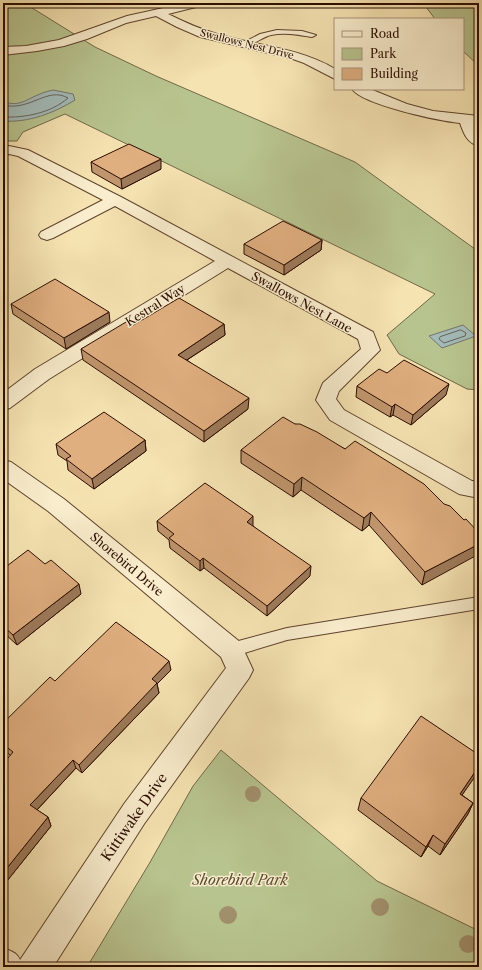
<svg xmlns="http://www.w3.org/2000/svg" width="482" height="970" viewBox="0 0 482 970" font-family="'Libre Caslon Text',serif">
	<style>
		.green { fill: #b8c48f; stroke: #726848 }
		.water { fill: #a3bbb9; stroke: #73756f }
		.lines { fill: none; stroke-linecap: round; stroke-linejoin: round }
		.shore { stroke: #67645c; stroke-width: 1 }
		.lane-casing { stroke: #5e422c; stroke-width: 2 }
		.street-casing { stroke: #5e422c; stroke-width: 2 }
		.lane { fill: #f9edcd; fill-rule: evenodd }
		.street { fill: #f9edcd; fill-rule: evenodd }
		.tree { fill: #a1906c }
		.wall { fill: #c1966e; stroke: #2b0c00 }
		.shaded-wall { fill: #9d7a5a; stroke: #2b0c00 }
		.building { fill: #e0af80; stroke: #2b0c00 }
		.labels { text-anchor: middle; dominant-baseline: central; stroke-width: 3; stroke-linejoin: round; paint-order: stroke }
		.far-street-label { font-size: 10px; fill: #2b0c00; stroke: #f9edcd }
		.street-label { font-size: 12px; fill: #2b0c00; stroke: #f9edcd }
		.near-street-label { font-size: 14px; fill: #2b0c00; stroke: #f9edcd }
		.near-park-label { font-size: 14px; font-style: italic; fill: #5c4c32; stroke: #f9edcd }
	</style>
	<rect width="100%" height="100%" fill="#f6e3b2"/>
	<filter id="stains"><feTurbulence type="fractalNoise" baseFrequency=".005" numOctaves="4"/><feColorMatrix values="0 0 0 0 .2 0 0 0 0 .09 0 0 0 0 .02 0 0 0 .5 -.17"/></filter>
	<radialGradient id="worn" r=".72"><stop offset=".6" stop-color="#630" stop-opacity="0"/><stop offset="1" stop-color="#630" stop-opacity=".3"/></radialGradient>
	<path class="green" d="M3 3H40L29 6 95 47 156 76 355 162 479 252V390L467 389 399 354 387 335 435 294 65 114 23 132 17 141H4L3 77 8 74 3 72Z
		M423 3H479V66L463 51V19H435Z
		M221 750 377 881 479 931V967H87L149 864 193 786Z"/>
	<path class="water" d="M53 90 73 94 75 100C54 113 28 123 3 121V101C18 108 27 99 40 94 44 92 49 91 53 90Z
		M463 325 476 336 442 348 429 336Z"/>
	<g class="lines">
		<path class="shore" d="M3 105C30 112 47 86 68 98 51 113 25 118 3 117
			M461 330 466 333 465 336 444 343 439 339 440 337Z"/>
		<g class="lane-casing">
			<path id="lane" d="M277 30 302 31 316 35 312 37C299 35 285 32 271 35 262 37 251 47 242 46L241 44 260 34Z
				M479 597V609L287 640 231 657 226 655 223 650 226 645 231 643 287 628Z"/>
		</g>
		<g class="street-casing">
			<path id="street" d="M186 3H206L204 5 168 14C184 22 200 29 217 34 257 46 298 47 335 69V79L304 63 290 58 200 37 177 27 156 16 126 23 87 39 64 46 37 51 3 55V47L26 46 59 40 127 16Z
				M352 89H370L407 104 433 111 479 116V124H474L479 135V146C467 143 464 134 460 123 440 121 363 105 352 89Z
				M9 146 28 150 121 197 373 332 380 350 339 391 336 399 344 410 472 481 479 482V498L459 494 330 420 316 400 323 383 361 349 358 339 228 268 49 379 10 408 3 410V393L35 369 215 261 115 206 53 238 47 240 41 238 39 235 41 232 103 200 18 156 9 154 3 155V147Z
				M3 460 11 462 64 499 240 642 253 670 249 678 144 824 53 967H3V948C10 951 17 952 20 960L124 804 226 668 221 657 48 511 3 479Z"/>
		</g>
		<use href="#lane" class="lane"/>
		<use href="#street" class="street"/>
	</g>
	<g class="tree">
		<circle cx="253" cy="794" r="8"/>
		<circle cx="380" cy="907" r="9"/>
		<circle cx="228" cy="915" r="9"/>
		<circle cx="468" cy="944" r="9"/>
	</g>
	<path class="wall" d="M91 162 161 169 122 189 92 172Z
		M322 240 321 250 284 275 244 254V244Z
		M11 304 110 322 66 349 13 314Z
		M224 324 225 335 187 360 248 409 204 442 83 360 81 349 132 326Z
		M387 373 446 395 411 425 393 415 390 417 356 397 357 386Z
		M295 424 345 449 444 504 422 585 369 525 362 531 301 490 293 497 241 463V450Z
		M145 440 146 451 94 489 68 470 67 461 58 455 56 444Z
		M157 521 253 526 310 576 267 616 204 568 200 571 170 548 169 540 158 531Z
		M3 569 81 594 17 645 3 632Z
		M171 670 157 684 159 693 82 773 76 768 37 810 48 817 51 826 3 886 11 756 3 749V723L55 681Z
		M479 755V770L462 795 473 803 468 814 440 855 428 846 421 857 358 810 361 798Z"/>
	<path class="shaded-wall" d="M161 159V169L122 189 121 179Z
		M322 240 321 250 284 275V265Z
		M109 312 110 322 66 349 64 338Z
		M224 324 225 335 179 365 178 355Z
		M449 384 446 395 411 425 413 415Z
		M249 398 248 409 204 442V431Z
		M395 404 393 415 390 417 392 407Z
		M145 440 146 451 94 489 92 479Z
		M302 477 301 490 293 497 294 484Z
		M371 512 369 525 362 531 364 518Z
		M253 516V527L247 522Z
		M479 544V554L422 585 425 572Z
		M203 558 204 568 200 571V561Z
		M311 566 310 576 267 616V606Z
		M79 584 81 594 17 645 13 635Z
		M169 661 171 670 157 684 159 693 82 773 79 765 152 679Z
		M73 760 76 768 34 813 30 805Z
		M479 766V771L455 805 460 794Z
		M473 803 468 814 440 855 445 844Z
		M48 817 51 826 3 886V873Z
		M433 835 428 846 421 857 426 847Z"/>
	<path class="building" d="M129 144 161 159 121 179 91 162Z
		M283 221 322 240 284 265 244 244Z
		M55 279 109 312 64 338 11 304Z
		M179 298 224 324 178 355 249 398 204 431 81 349 126 322 132 326Z
		M404 360 449 384 413 415 395 404 392 407 357 386 379 369 387 373Z
		M104 412 145 440 92 479 66 459 71 456 56 444Z
		M283 417 295 424H300L317 432 345 449 355 441 424 484 444 504 450 506 464 520 466 519 479 533V544L425 572 371 512 364 518 302 477 294 484 241 450Z
		M205 483 253 516 247 522 311 566 267 606 203 558 200 561 169 538 174 534 157 521Z
		M28 550 45 564 51 560 79 584 13 635 3 626V569Z
		M116 622 169 661 152 679 157 683 79 765 73 760 30 805 48 817 3 873V764L13 752 3 744V723L50 677 55 681Z
		M421 716 479 755V766L460 794 473 803 445 844 433 835 426 847 361 798Z"/>
	<g class="labels">
		<g class="far-street-label">
			<text transform="translate(247 44) rotate(14)">Swallows Nest Drive</text>
		</g>
		<g class="street-label">
			<text transform="translate(302 302) rotate(29)">Swallows Nest Lane</text>
			<text transform="translate(155 305) rotate(-32)">Kestral Way</text>
			<text transform="translate(127 564) rotate(40)">Shorebird Drive</text>
		</g>
		<g class="near-street-label">
			<text transform="translate(134 817) rotate(-55)">Kittiwake Drive</text>
		</g>
		<g class="near-park-label">
			<text x="240" y="880">Shorebird Park</text>
		</g>
	</g>
	<rect width="482" height="970" fill="none" stroke="#f6e3b2" stroke-width="16"/>
	<rect x="4" y="4" width="474" height="962" fill="none" stroke="#2b0c00" stroke-width="2"/>
	<rect x="8" y="8" width="466" height="954" fill="none" stroke="#2b0c00"/>
	<rect x="334" y="18" width="130" height="72" fill="#f9edcd" stroke="#a7937b"/>
	<rect x="342" y="31" width="20" height="6" fill="#f9edcd" stroke="#a7937b"/>
	<text x="370" y="38" font-size="12" fill="#2b0c00">Road</text>
	<rect x="342" y="48" width="20" height="12" fill="#b8c48f" stroke="#a7937b"/>
	<text x="370" y="58" font-size="12" fill="#2b0c00">Park</text>
	<rect x="342" y="68" width="20" height="12" fill="#e0af80" stroke="#a7937b"/>
	<text x="370" y="78" font-size="12" fill="#2b0c00">Building</text>
	<rect width="100%" height="100%" filter="url(#stains)"/>
	<rect width="100%" height="100%" fill="url(#worn)"/>
</svg>
